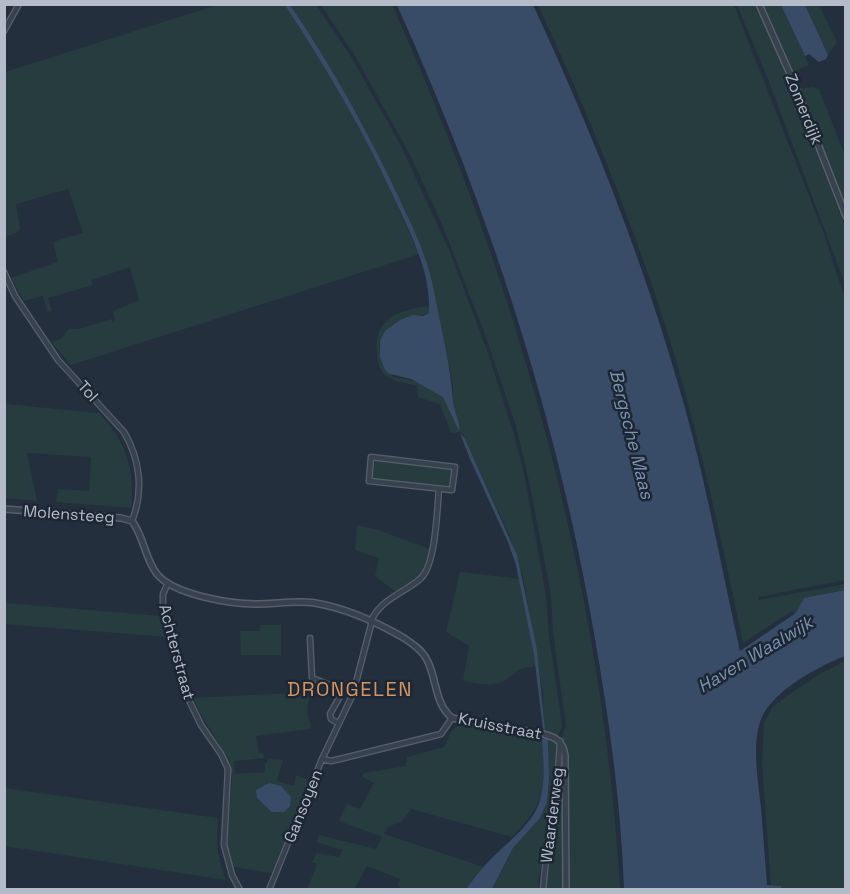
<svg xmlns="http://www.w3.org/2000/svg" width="850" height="894" viewBox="0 0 850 894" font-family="'Space Grotesk',sans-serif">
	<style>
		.green { fill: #263c3f }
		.water { fill: #394c67 }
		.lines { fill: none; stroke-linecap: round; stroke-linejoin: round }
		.minor-casing { stroke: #565f6c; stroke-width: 7 }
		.tertiary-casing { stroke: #565f6c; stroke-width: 8 }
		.minor { stroke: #38414e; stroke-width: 4.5 }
		.tertiary { stroke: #38414e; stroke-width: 5 }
		.labels { text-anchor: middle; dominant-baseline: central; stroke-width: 5; stroke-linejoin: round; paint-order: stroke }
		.street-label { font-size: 16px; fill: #b4bcc9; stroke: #1d2633 }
		.water-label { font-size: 18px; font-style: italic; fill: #7c92b1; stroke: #1d2633 }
		.quarter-label { font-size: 20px; letter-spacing: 1.5px; fill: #d59563; stroke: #1d2633 }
	</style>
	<rect width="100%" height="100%" fill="#242f3e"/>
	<path class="green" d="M285 4C338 82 382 168 419 254L71 365 51 342 61 339 69 329H79L112 319 113 323 115 320 113 311 139 300 130 267 91 280 93 285 48 298 52 311 47 312 43 296 24 301 11 278 58 262 53 242 83 233 68 189 16 204 20 229 16 233 5 237V72L217 5Z
		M290 5H316L352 58 401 146 450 252 488 353 513 431 525 478 546 596 549 636 561 717 562 727 558 736 544 733 543 693 523 577 511 539 465 439 461 432 451 433 440 404 418 397 417 386C407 383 395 382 386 376 380 371 378 363 377 355 373 317 398 311 429 306V313C423 316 418 315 411 316 397 320 375 334 380 351 383 360 389 369 393 377 410 379 431 384 443 397 450 405 454 419 460 425L453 404V386L446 349 425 257 386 171 362 124Z
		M321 5H392C518 284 602 583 620 889H568L567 773 561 739 566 726 553 633 551 595 529 481 516 426 487 340 442 224 410 155 354 54Z
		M538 5H734L824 234 845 299V580L758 597 759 600 845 584V590L804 598 797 613 795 614 792 611 743 643C722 543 701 444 672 347 636 230 589 115 538 5Z
		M737 5H756L783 64 845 226V284L766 74Z
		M761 5H781L809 65 793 72Z
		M805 5H819L837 42 828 55Z
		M812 87 819 89 845 156V211L800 89Z
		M5 404 99 413C125 441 136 469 131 508L56 502 58 489 89 491 91 457 27 453 37 501 5 498Z
		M377 460 449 468 453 472 451 487 372 479 373 463Z
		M357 525 378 530 430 549 422 573 396 592 375 576 379 558 355 550Z
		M460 572 520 579 536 666C513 669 518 673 502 682 491 687 474 683 463 681L469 646 446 632Z
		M5 603 161 616 166 637 5 624Z
		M260 625H281V655H241L240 631H260Z
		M845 661V889L781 890V886H771L762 764 764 722 773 707 784 698 818 675Z
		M312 692C307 704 305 713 311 725L310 729 256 736 259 753H263L264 758 234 761 235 774 265 772V764L269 759 283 760 277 781 294 786 296 775 310 780 272 873 233 867 227 845 232 779C228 747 204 727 193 698Z
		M461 723 542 739C545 787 548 801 512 837L411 809 402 821 388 827 384 834 484 867 466 889H400L401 888 398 886 400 879 367 866 354 889 307 890 317 864 312 862 317 853 339 857 343 850 316 842 319 835 376 849 382 837 339 821 347 804 360 809 374 783 362 777 364 773 406 766 407 757 444 747 451 732Z
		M548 739 556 743 557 748C555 770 556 793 552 815 548 840 539 864 538 889L492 890 513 848 540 818 547 802 549 778Z
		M561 752 564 889 545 890 557 814Z
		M4 788 218 818C216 841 217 859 226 880L5 846Z"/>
	<path class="water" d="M285 5H290C331 65 367 130 398 196 407 216 418 237 425 258 432 277 435 297 439 316 445 345 451 372 453 402 454 412 461 422 459 431L443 397 411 379 390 374 385 370 380 357V341L385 331 400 320 413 315 423 316 429 313C431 273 412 236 395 200 364 132 326 67 285 5Z
		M397 5H533C598 144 654 289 693 438 711 509 724 580 740 651L796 613 804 598 845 590V656C819 666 774 690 762 717 751 741 758 781 761 808 763 833 765 859 767 885L781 886V889H624C621 803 609 718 594 633 556 414 488 207 397 5Z
		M781 5H805L828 55 826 59 819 62 809 54 805 56Z
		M460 433 465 439 517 555 537 650 545 730 543 729 534 655 516 565 508 542 470 459Z
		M542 739H548L549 778 547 802 540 818 513 848 492 889H466C473 880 481 869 490 860 506 843 534 824 540 800 546 780 543 759 542 739Z
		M269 783 281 786 291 797 290 806 284 812H272L257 798 256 790Z"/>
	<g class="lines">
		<g class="minor-casing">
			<path id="minor" d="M4 31 19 4
				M4 272 15 296 58 360 124 432C140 459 144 491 132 521
				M371 457 455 467 452 490 369 481Z
				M168 583 163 594V604L188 698 201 725 221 754 228 769 224 845 232 875 240 890
				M310 638 312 678 353 694
				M338 723 331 719 330 714 343 691
				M322 759 331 761 344 758 441 734 452 718
				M269 890 322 759 353 694 373 617C384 598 405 592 420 579 436 566 437 509 439 489
				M543 890 546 858 556 809 560 741"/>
		</g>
		<g class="tertiary-casing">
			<path id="tertiary" d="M759 4 794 83 846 216
				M4 509 121 518 132 521C144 537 145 559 157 574 174 595 231 604 256 604 276 604 296 600 315 603 346 608 378 623 404 638 413 644 423 651 427 660 437 678 434 703 452 718L543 734C556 737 563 742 565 755L566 890"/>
		</g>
		<use href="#minor" class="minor"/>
		<use href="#tertiary" class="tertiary"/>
	</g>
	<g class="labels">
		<g class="street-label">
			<text transform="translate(804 109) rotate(68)">Zomerdijk</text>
			<text transform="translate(88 391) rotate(48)">Tol</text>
			<text transform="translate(69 514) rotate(4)">Molensteeg</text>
			<text transform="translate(177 652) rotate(75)">Achterstraat</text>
			<text transform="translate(500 726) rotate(11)">Kruisstraat</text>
			<text transform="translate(303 806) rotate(-68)">Gansoyen</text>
			<text transform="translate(552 815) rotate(-83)">Waarderweg</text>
		</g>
		<g class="water-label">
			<text transform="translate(632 434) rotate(76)">Bergsche Maas</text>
			<text transform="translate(755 654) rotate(-31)">Haven Waalwijk</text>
		</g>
		<g class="quarter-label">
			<text x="350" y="689">DRONGELEN</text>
		</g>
	</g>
	<rect width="850" height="894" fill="none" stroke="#b4bcc9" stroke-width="12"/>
</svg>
